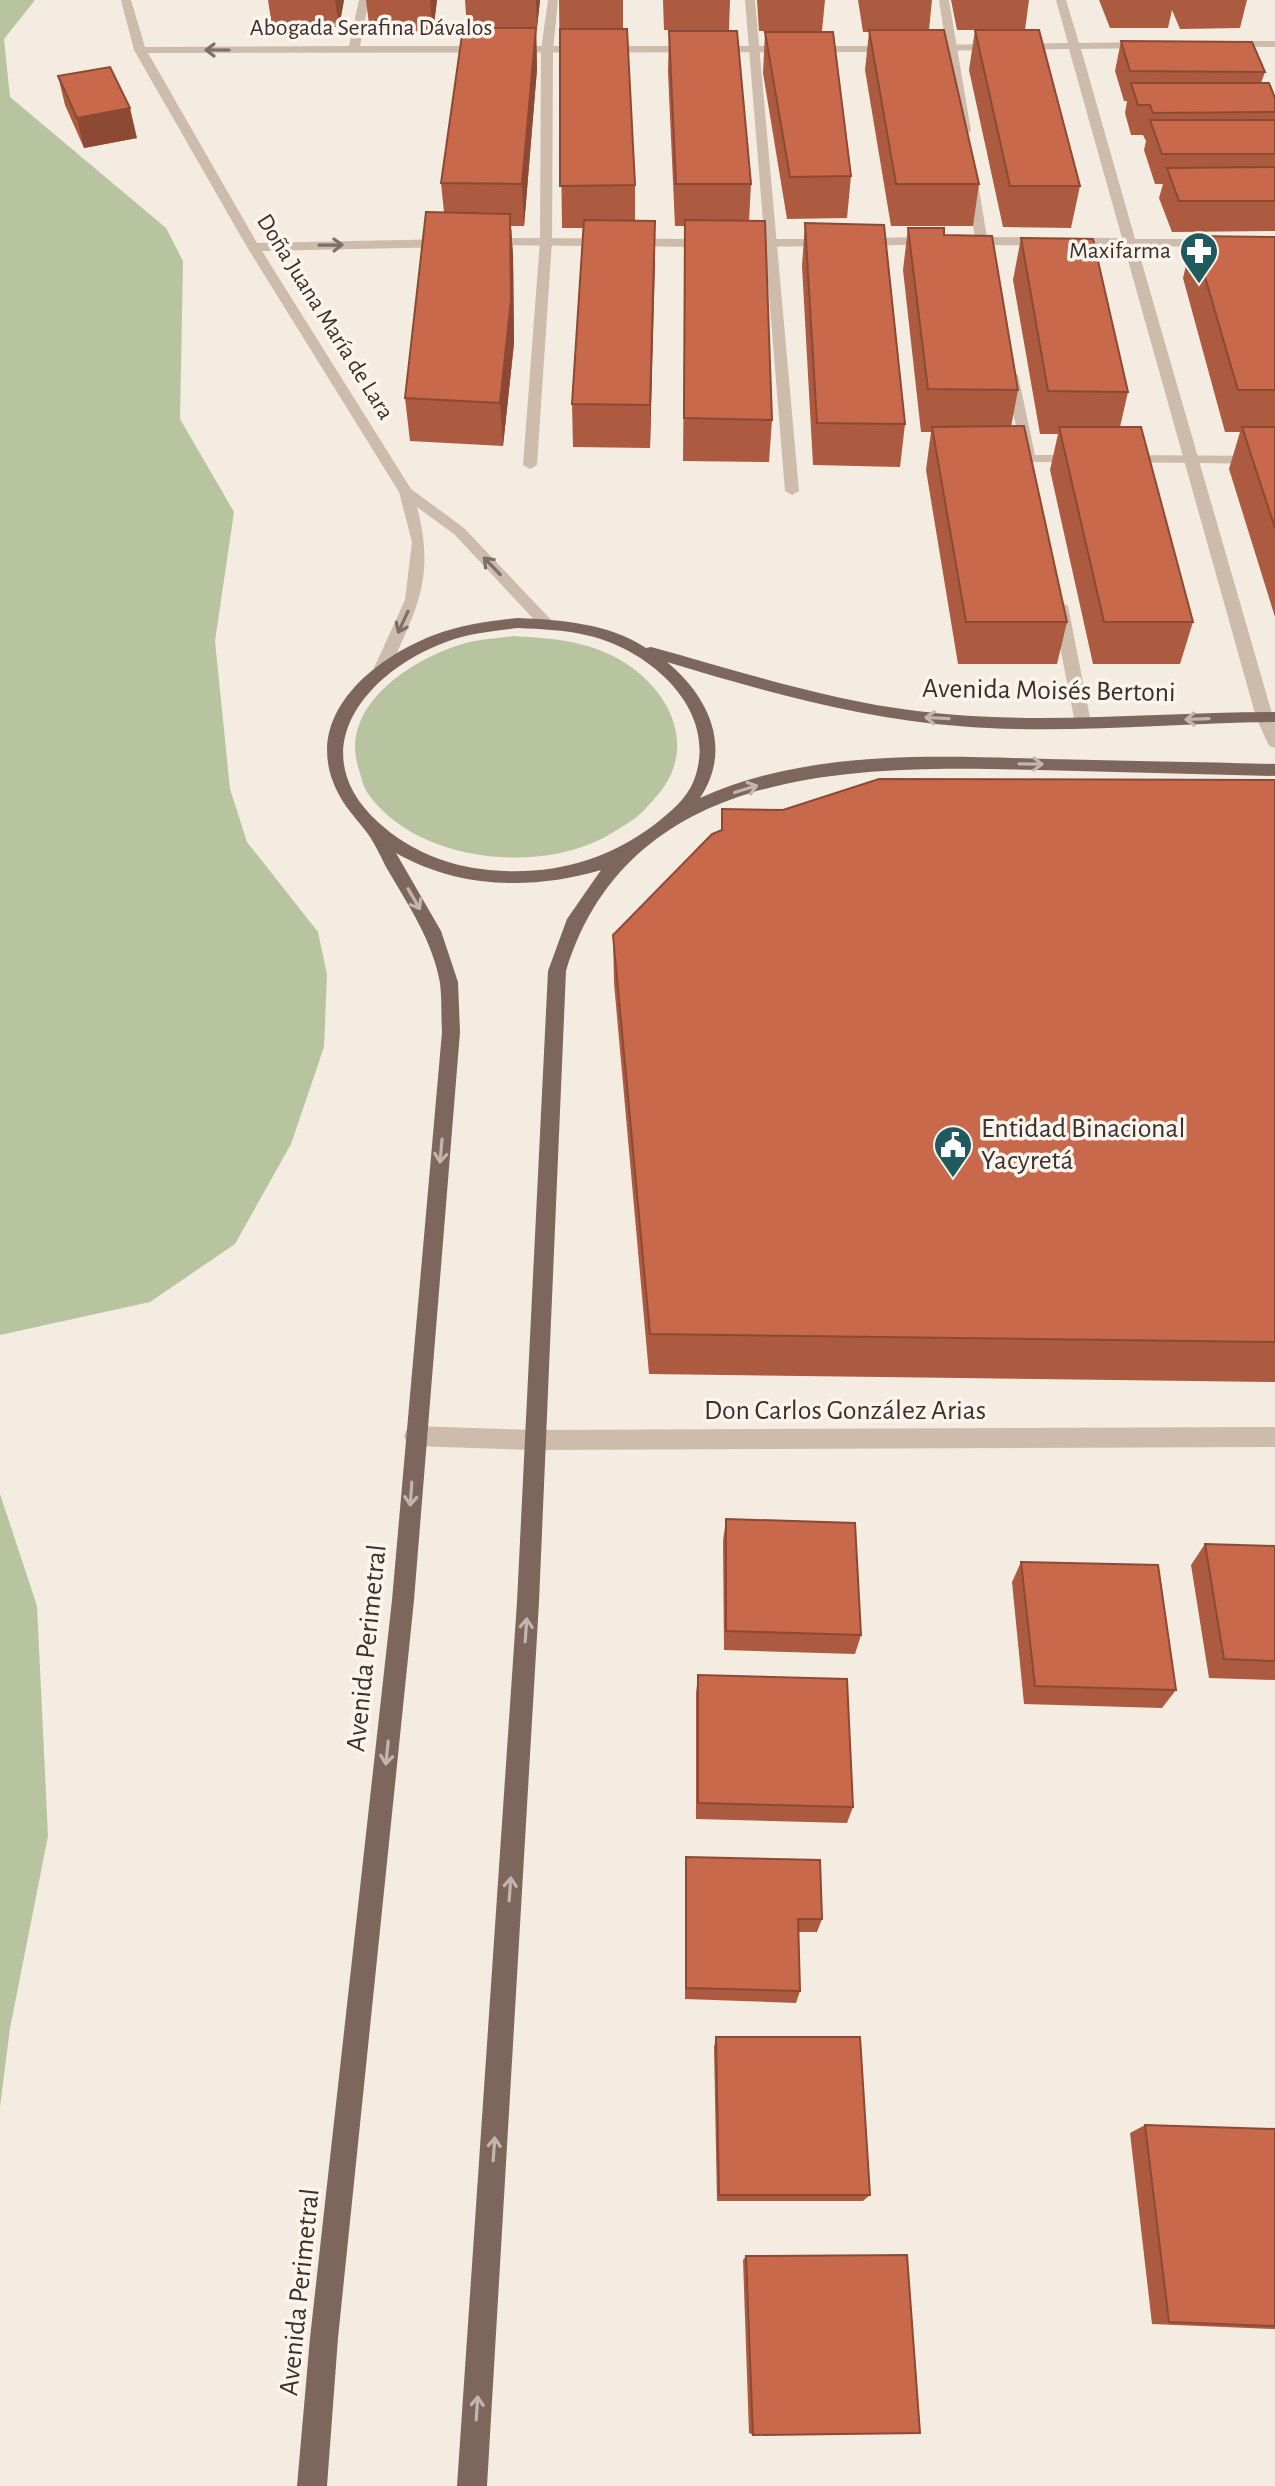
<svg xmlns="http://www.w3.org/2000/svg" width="1275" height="2486" viewBox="0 0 1275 2486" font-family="'Alegreya Sans',sans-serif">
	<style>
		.green { fill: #b8c4a0 }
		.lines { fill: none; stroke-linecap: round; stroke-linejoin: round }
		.service { fill: #cdbbac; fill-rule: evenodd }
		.minor { fill: #cdbbac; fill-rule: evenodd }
		.primary { fill: #7d675c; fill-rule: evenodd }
		.wall { fill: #ac5a40 }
		.shaded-wall { fill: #8c4a34 }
		.building { fill: #c8694b; stroke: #8c4a34; stroke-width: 2 }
		.oneway { stroke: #7d6f65 }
		.oneway2 { stroke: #c2b5ac }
		.labels { text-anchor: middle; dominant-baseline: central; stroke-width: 7; stroke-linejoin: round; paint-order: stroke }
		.far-street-label { font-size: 24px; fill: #3b302b; stroke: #fbf5ee }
		.far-poi-label { font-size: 24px; fill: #3b302b; stroke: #fbf5ee; text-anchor: end }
		.street-label { font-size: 28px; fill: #3b302b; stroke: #fbf5ee }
		.poi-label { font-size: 28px; fill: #3b302b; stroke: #fbf5ee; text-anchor: start }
	</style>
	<rect width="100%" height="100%" fill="#f4ebe1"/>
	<path class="green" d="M0 0H35L4 39 10 97 166 228 183 261 180 419 234 512 215 641 230 789 247 842 318 932 327 974 324 1047 291 1144 235 1244 150 1302 0 1335Z
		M513 636C547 638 582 640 613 656 668 684 702 747 655 798 646 808 639 817 628 823 618 829 608 836 597 841 528 873 415 859 369 795 364 789 362 780 360 773 336 709 407 662 459 645 476 639 495 639 513 636Z
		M0 1494 37 1606 48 1836 10 2028 0 2107Z"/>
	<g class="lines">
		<path class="service" d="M548 0H558L553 50 552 241 537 465 530 469 523 465 540 241 541 50Z
			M745 0H755L799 491 792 495 785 491Z
			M939 0H949L971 131 965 135 959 131Z
			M972 179 978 183 991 262 985 266 979 262 966 183Z
			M1011 371 1018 375 1035 455H1079L1086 459 1084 462H1010V456L1023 455 1004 375Z
			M1123 455 1275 456V464L1118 462 1116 459Z
			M1060 601 1068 606 1091 723 1083 728 1075 723 1052 606Z"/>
		<path class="minor" d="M121 0H131L145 47 349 46 359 0H369L360 46H891L897 49 891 52 148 53 257 243 449 239 455 243 449 247 262 251 411 489 464 528 554 623 551 627H541L454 534 417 507C435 576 418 606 390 668L382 673 374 668 405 600 412 542 399 492 247 247 134 50Z
			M1056 0H1066L1079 43 1147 42 1153 45 1147 48 1081 49 1135 239H1217L1223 243 1217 247 1137 246 1275 724V748L1269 746 1256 717 1124 246 969 245 963 241 969 237 1122 238 1069 49 923 51 917 48 923 45 1068 43Z
			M1227 41H1275V47L1223 46 1221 44Z
			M933 237 937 238V244L861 246 855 242 861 238Z
			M485 238 709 239 715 243 709 247 481 245V239Z
			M829 239 833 240V246L741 247 735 243 741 239Z
			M415 1426 534 1430 1275 1427V1447L534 1450 415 1446 407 1443 404 1436 407 1429Z"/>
		<path class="primary" d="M518 618C561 620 608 623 646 648L651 647C739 671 826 700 917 711 1035 726 1156 712 1275 712V722C1170 723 1063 735 958 726 858 718 763 691 667 662 709 697 733 748 700 798 808 749 934 756 1049 759 1125 761 1200 762 1275 764V776C1196 774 1117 772 1038 770 858 765 630 763 566 971L539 1602 487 2486H457L517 1602 548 971 567 919 601 870C533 890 459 889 396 853L441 931 458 982 460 1032 414 1600 338 2338 327 2486H297L310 2338 392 1600 442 1032C441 1016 442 999 440 983 433 941 407 903 386 867 380 855 373 840 365 830 352 814 339 800 332 779 308 710 377 657 434 635 461 625 489 621 518 618ZM518 628C542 629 566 630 590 636 651 651 720 711 694 780 687 799 669 813 654 825 606 861 550 876 489 870 448 866 410 851 379 823 299 751 367 671 446 642 469 633 494 631 518 628Z"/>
	</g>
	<path class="wall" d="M268 0H344L339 27H272Z
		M366 0H437L433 32H370Z
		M465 0H540L537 28H536L537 69 524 226H511L513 256 514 343 503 446 410 441 405 398 444 212 441 183 467 28Z
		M559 0H623V29L635 185V220L655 221 650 448 573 447 572 404 583 228H562Z
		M663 0H730L729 30H664Z
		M757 0H825L822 31H759Z
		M858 0H932L929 30 979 184 973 226H891L865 70 869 32H863Z
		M951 0H1029L1025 30 1080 186 1071 228 1003 227 969 70 975 30H957Z
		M1099 0H1247L1240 28 1180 29 1172 10 1168 28H1110Z
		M669 31 751 184 749 221 772 420 769 462 683 461 685 226H675L668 72Z
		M765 32 851 176 847 218 787 219 763 73Z
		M1121 41 1265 72 1261 83 1275 98V231L1172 232 1159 198 1163 184H1155L1144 150 1146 141 1143 135H1131L1125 113 1127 101H1124L1115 71Z
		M58 76 137 138 84 148 65 105Z
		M805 223 905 424 900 467 813 465 802 266Z
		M908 228 944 235 1018 390 1011 427 1067 622 1057 664H958L926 470 931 432H921L903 270Z
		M1193 236 1275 237V617L1229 469 1240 432H1225L1183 278Z
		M1021 238 1128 392 1120 427 1193 622 1180 664H1093L1050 470 1058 434H1040L1013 280Z
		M1275 780V1382L649 1374 614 983 613 935 721 831 722 809 783 810Z
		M726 1519 861 1635 855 1654 724 1650 723 1541Z
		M1205 1544 1275 1546V1680L1209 1678 1191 1565Z
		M1021 1562 1176 1690 1162 1708 1024 1704 1012 1582Z
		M698 1675 853 1807 847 1823 696 1819V1693Z
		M686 1857 822 1919 817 1932H799L800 1991 796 2003 685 1999V1871Z
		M716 2037 870 2195 863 2201H717L714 2047Z
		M1145 2125 1275 2129V2329L1152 2324 1130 2133Z
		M746 2256 753 2435 749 2433 743 2260Z"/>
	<path class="shaded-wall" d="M335 0H344L339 27Z
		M430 0H437L433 32Z
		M536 0H540L537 28Z
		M536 28 537 69 524 226 522 184Z
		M130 108 137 138 84 148 77 118Z
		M510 214 513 256 514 343 503 446 500 403Z
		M655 221V263L650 448V405Z"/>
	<path class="building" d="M463 28H536L522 184 441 183Z
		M560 29H627L635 185 560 186Z
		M869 30H944L979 184H896Z
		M975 30H1039L1080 186H1010Z
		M669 31H737L751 184H676Z
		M765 32H833L851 176 790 177Z
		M1121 41 1252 42 1265 72 1130 71Z
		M110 67 130 108 77 118 58 76Z
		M1131 83H1269L1275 98V112L1153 113 1150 105H1138Z
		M1150 120H1275V154H1162Z
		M1275 167V201H1179L1167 168Z
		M426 212 510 214 511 300 500 403 405 398Z
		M584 220 655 221 650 405 572 404Z
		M685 220 765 221 772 420 684 418Z
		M805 223 884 225 905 424 817 423Z
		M908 228H944V235L992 236 1018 390 928 389Z
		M1193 236 1275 237V390H1238Z
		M1021 238 1093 239 1128 392 1048 391Z
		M1024 426 1067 622H966L932 427Z
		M1059 427H1141L1193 622H1104Z
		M1242 427H1275V528Z
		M879 779 1275 780V1342L650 1334 613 935 712 834 722 830V809L783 810Z
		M726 1519 855 1523 861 1635 726 1631Z
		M1205 1544 1275 1546V1661L1224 1659Z
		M1021 1562 1158 1565 1176 1690 1035 1686Z
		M698 1675 847 1679 853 1807 698 1803Z
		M686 1857 820 1860 822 1919H798L800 1991 686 1988Z
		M716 2037H860L870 2195H719Z
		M1145 2125 1275 2129V2326L1169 2322Z
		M907 2255 920 2433 753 2435 746 2256Z"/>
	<defs><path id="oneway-shaft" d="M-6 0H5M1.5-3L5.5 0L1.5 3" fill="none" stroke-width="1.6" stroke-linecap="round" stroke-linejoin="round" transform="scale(2)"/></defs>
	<g class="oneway">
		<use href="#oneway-shaft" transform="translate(217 50) rotate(180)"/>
		<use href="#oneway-shaft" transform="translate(331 245) rotate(-1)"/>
		<use href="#oneway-shaft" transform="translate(492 566) rotate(-134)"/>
		<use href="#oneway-shaft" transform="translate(403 622) rotate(115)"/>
	</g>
	<g class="oneway2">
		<use href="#oneway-shaft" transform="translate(937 718) rotate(-177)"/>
		<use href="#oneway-shaft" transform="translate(1197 719) rotate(178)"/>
		<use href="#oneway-shaft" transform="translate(1031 764) rotate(1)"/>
		<use href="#oneway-shaft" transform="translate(746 789) rotate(-17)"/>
		<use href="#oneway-shaft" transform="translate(414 899) rotate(60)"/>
		<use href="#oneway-shaft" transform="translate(441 1151) rotate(95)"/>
		<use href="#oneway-shaft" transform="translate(411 1494) rotate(94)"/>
		<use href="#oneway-shaft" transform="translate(526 1630) rotate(-86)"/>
		<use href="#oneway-shaft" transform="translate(387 1753) rotate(96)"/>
		<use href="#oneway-shaft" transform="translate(510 1889) rotate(-86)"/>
		<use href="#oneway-shaft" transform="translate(494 2149) rotate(-86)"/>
		<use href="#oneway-shaft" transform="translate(477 2408) rotate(-86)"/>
	</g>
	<defs>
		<g id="pharmacy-pin" transform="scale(2)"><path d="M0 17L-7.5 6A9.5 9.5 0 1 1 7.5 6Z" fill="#1f5a5e" stroke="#fbf5ee"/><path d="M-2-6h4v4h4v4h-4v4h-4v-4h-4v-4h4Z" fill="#fff"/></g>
		<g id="civic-pin" transform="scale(2)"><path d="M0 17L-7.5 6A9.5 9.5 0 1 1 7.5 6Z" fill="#1f5a5e" stroke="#fbf5ee"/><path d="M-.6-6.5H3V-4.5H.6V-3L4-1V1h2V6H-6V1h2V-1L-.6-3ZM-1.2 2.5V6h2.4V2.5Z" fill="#fff"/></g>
	</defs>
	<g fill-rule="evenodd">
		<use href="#pharmacy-pin" x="1199" y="251"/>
		<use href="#civic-pin" x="953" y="1145"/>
	</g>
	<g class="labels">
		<g class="far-street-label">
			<text x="371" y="28">Abogada Serafina Dávalos</text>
			<text transform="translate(325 317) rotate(58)">Doña Juana María de Lara</text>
		</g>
		<g class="far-poi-label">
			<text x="1171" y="251">Maxifarma</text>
		</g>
		<g class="street-label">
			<text transform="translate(1049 691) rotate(1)">Avenida Moisés Bertoni</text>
			<text x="845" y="1411">Don Carlos González Arias</text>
			<text transform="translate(367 1648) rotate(-84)">Avenida Perimetral</text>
			<text transform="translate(300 2292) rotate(-84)">Avenida Perimetral</text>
		</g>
		<g class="poi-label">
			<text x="981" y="1129">Entidad Binacional<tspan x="981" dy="32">Yacyretá</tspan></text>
		</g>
	</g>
</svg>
